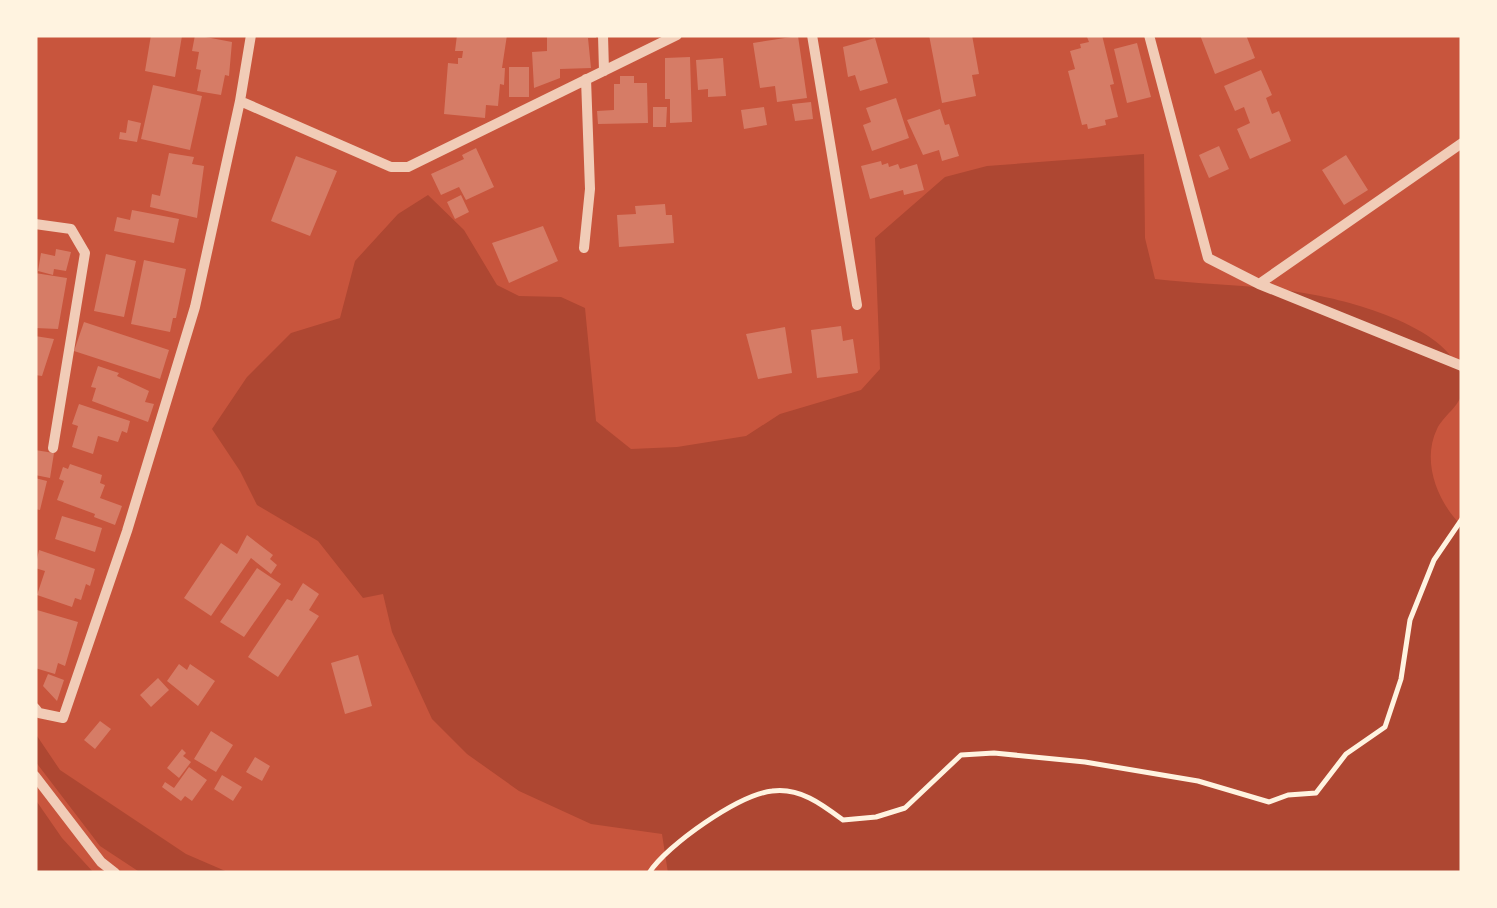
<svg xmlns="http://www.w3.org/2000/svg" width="1497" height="908" viewBox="0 0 1497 908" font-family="'Varela Round',sans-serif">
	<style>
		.green { fill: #ae4732 }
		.building { fill: #d67c66 }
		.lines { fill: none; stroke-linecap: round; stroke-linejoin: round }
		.path { stroke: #fff3e0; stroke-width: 5 }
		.minor { stroke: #f1ccb7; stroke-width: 10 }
	</style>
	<rect width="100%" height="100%" fill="#c8553d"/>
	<path class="green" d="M1144 154 1145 238 1155 279C1207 285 1263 285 1315 295 1358 303 1470 333 1462 392 1460 406 1443 416 1437 429 1421 462 1438 503 1462 526V873H668L662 834 591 824 519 791 467 754 432 719 392 632 383 594 363 598 318 541 257 505 240 471 212 429 247 377 291 333 340 318 355 261 398 214 428 195 464 230 497 285 519 296 561 297 585 308 596 421 631 449 677 447 746 436 780 414 861 390 880 369 875 238 945 177 987 166Z
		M35 733 60 770 186 854 230 873H141L100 846 35 761Z
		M35 799 62 838 94 873H35Z"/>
	<path class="building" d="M151 35 182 36 175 77 145 71Z
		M195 35 232 42 229 76 225 75 221 95 197 91 201 70 196 69 199 52 192 51Z
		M457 35H507L502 68H505L504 85 500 84 498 106 486 105 485 118 444 114 448 63 458 64V58H462L463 51H455Z
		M547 35H596V38H588L591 68 560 69V78L534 88 532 52 547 51Z
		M929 35H972L979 74 972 75 976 96 942 103Z
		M1102 35 1114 84 1110 85 1118 117 1105 120 1106 125 1088 129 1087 124 1082 125 1068 71 1075 69 1070 51 1081 48 1080 44 1089 42 1087 37Z
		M1200 35H1246L1255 58 1215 74Z
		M798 36 807 98 777 102 775 86 760 88 753 43Z
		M875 38 888 83 860 91 855 75 848 77 843 47Z
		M1137 43 1151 97 1127 103 1114 49Z
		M690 57 692 122 670 123V99H665V58Z
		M723 58 726 96 708 97V89L698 90 696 60Z
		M509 67H529V97H509Z
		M1261 70 1272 95 1266 98 1272 114 1279 111 1291 141 1250 159 1237 129 1250 123 1244 107 1235 111 1224 86Z
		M620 76H634V83H647L648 123 598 124 597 111 614 110V84H620Z
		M153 85 202 96 190 150 141 139Z
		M896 98 909 138 872 151 863 125 871 122 866 108Z
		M811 102 813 119 795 121 792 104Z
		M653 107H667L666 127H653Z
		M764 107 767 125 744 129 741 110Z
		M940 109 945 125 949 124 959 156 942 161 939 150 923 155 907 120Z
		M128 120 141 123 137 142 119 139 120 132 126 133Z
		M1219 146 1229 169 1209 178 1199 155Z
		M476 148 494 187 466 200 459 187 441 195 431 174 464 159 462 155Z
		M169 153 194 157 192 164 204 166 197 218 150 207 152 194 160 196Z
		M1346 155 1368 190 1344 205 1322 170Z
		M296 156 337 171 310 236 271 221Z
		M881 161 882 165 888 163 889 167 898 164 900 169 917 164 924 190 904 195 903 190 870 199 861 166Z
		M461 195 469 212 455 219 447 202Z
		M665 204 666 215H672L674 243 619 247 617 215 636 214 635 206Z
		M132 210 179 219 174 243 114 231 117 217 130 220Z
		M543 226 558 261 509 283 492 243Z
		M56 249 71 252 66 271 54 269 53 275 38 271 41 253 55 256Z
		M106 254 136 261 124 317 94 311Z
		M144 260 186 269 176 318H173L170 332 131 324Z
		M35 273 67 278 58 329 35 328Z
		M84 322 169 350 160 379 74 351Z
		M841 326 843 341 853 339 858 373 817 378 811 330Z
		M785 327 792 373 758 379 746 334Z
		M35 336 54 339 42 376 35 375Z
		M98 366 119 373 117 376 149 391 145 402 154 404 148 422 92 401 96 388 91 387Z
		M79 404 130 421 127 433 122 431 118 442 98 436 93 454 72 447 78 426 72 424Z
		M35 450 54 453 50 478 35 475Z
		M70 464 102 475 100 483 105 485 100 498 122 506 115 525 94 517 95 514 57 500 64 481 59 479 63 467 68 469Z
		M35 478 47 481 40 510 35 509Z
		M62 516 102 528 95 552 55 539Z
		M247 535 273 555 270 559 277 565 271 574 251 558 211 616 184 598 221 543 237 554Z
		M39 550 95 569 90 586 86 584 81 600 75 598 72 607 37 595 45 571 35 568Z
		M257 568 281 584 244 637 220 622Z
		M303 583 319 594 309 610 319 616 278 677 248 657 287 599 292 601Z
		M37 610 78 622 65 666 58 663 55 674 35 668Z
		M358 655 372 706 345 714 331 663Z
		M179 664 187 670 190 664 215 681 198 706 167 681Z
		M48 674 64 680 57 701 43 686Z
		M158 678 169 690 151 707 140 695Z
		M100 721 111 729 95 749 84 740Z
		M211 731 233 745 216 772 194 759Z
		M182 749 186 753 183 756 191 762 179 778 167 768Z
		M255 757 270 766 262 781 246 772Z
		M189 767 207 780 192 801 185 796 181 801 162 787 165 782 174 788Z
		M222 775 242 787 233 801 214 789Z"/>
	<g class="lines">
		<path class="path" d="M649 873C667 845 738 795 772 791 800 787 823 805 843 820L876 817 905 808 961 755 994 753 1085 762 1198 781 1269 802 1288 795 1316 793 1346 754 1385 727 1401 679 1410 620 1434 560 1462 519"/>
		<path class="minor" d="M603 35 604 71
			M812 35 857 305
			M1149 35 1208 258 1259 284 1462 366
			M240 101 391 167H408L677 35
			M35 224 71 229 85 253 53 448
			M584 248 590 189 586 79
			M1259 284 1462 143
			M35 708 39 713 63 718 127 531 195 307 240 101 251 35
			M35 776 101 862 115 873"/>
	</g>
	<rect width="1497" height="908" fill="none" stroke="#fff3e0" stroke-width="75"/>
</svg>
